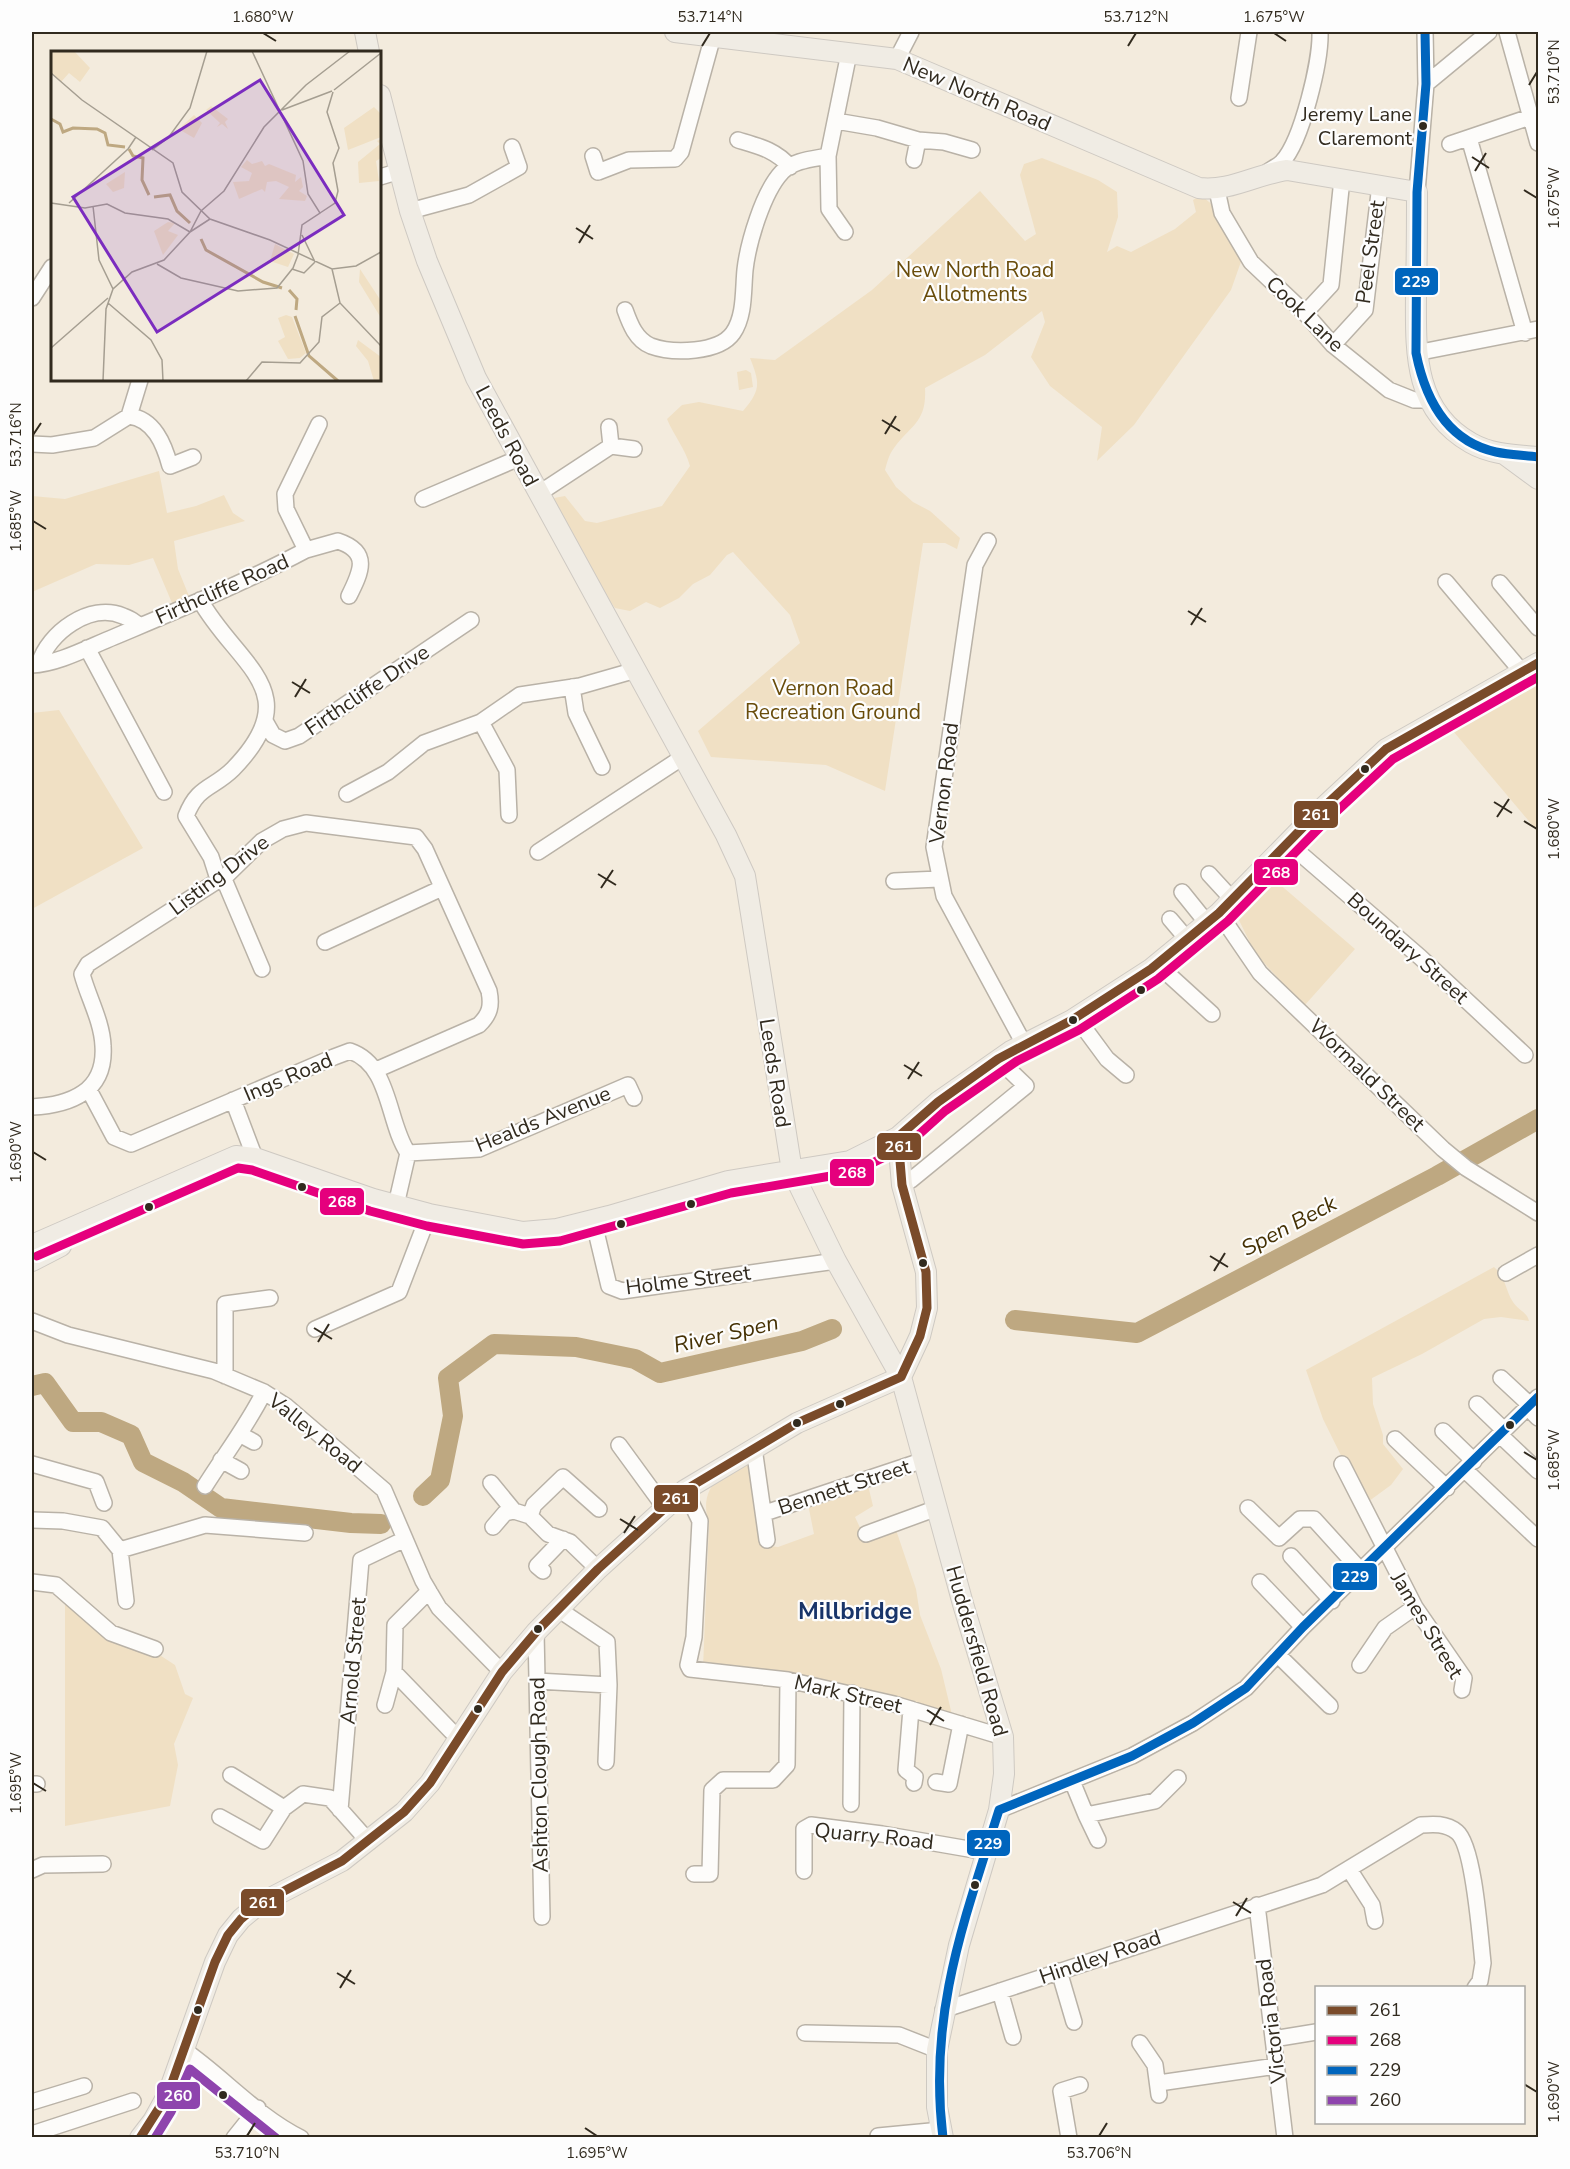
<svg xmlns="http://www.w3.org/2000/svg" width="1570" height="2169" viewBox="0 0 1570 2169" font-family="'Nunito Sans',sans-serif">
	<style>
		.green { fill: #f0e0c4 }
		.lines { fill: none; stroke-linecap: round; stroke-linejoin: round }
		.river { stroke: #bea881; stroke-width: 20 }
		.minor-casing { stroke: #b9b2a7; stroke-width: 18 }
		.major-casing { stroke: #cec9c2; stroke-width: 22 }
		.minor { stroke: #fdfcfa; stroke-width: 15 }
		.major { stroke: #f0ece4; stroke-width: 20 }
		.bus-1-casing { stroke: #fdfdfd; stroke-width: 14 }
		.bus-2-casing { stroke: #fdfdfd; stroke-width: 14 }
		.bus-3-casing { stroke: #fdfdfd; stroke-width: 14 }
		.bus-4-casing { stroke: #fdfdfd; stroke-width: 14 }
		.bus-1 { stroke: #7a4b2a; stroke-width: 9 }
		.bus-2 { stroke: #e5007d; stroke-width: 9 }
		.bus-3 { stroke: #0065bd; stroke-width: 9 }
		.bus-4 { stroke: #8e44ad; stroke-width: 9 }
		.ticks { fill: none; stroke: #312a1e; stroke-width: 2 }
		.bus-dot { fill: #312a1e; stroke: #fdfdfd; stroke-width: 2 }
		.labels { text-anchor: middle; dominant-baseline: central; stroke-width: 4.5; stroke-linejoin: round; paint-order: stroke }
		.bus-label { font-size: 20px; fill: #312a1e; stroke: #fdfdfd; text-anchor: end }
		.street-label { font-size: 21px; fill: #312a1e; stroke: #fdfdfd }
		.park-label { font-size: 21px; fill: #694c0a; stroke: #fdfdfd }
		.water-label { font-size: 22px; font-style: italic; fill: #453104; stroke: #fdfdfd }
		.quarter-label { font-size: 24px; font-weight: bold; fill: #183469; stroke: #fdfdfd }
		.inset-river { fill: none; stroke: #bea881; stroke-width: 3 }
		.inset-road { fill: none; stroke: #a59e91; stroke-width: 1.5 }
		.view { fill: #7b2cbf; fill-opacity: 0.15; stroke: #7b2cbf; stroke-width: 3 }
		.inset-edge { fill: none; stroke: #312a1e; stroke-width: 3 }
		.line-badge { stroke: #fdfdfd; stroke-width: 2 }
		.badge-label { font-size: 16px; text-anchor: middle; font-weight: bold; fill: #fff }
		.neatline { fill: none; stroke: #312a1e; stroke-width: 2 }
		.ticks-label { font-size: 15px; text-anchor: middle; fill: #312a1e }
	</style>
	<rect width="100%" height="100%" fill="#f3ebdd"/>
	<path class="green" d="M1042 158 1098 180 1117 192 1118 217 1107 252 1117 246 1131 252 1175 229 1196 212 1193 200 1201 195 1216 208 1243 256 1231 290 1134 425 1097 461 1102 427 1050 386 1031 357 1045 322 1042 311 985 355 925 388C927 422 911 425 894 448 889 454 887 463 885 470L896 487 913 502 930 511 960 538 957 549 945 543H923L885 791 826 765 711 757 698 731 800 643 790 615 733 552 727 555 710 575 693 584 679 598 660 608 646 602 630 611 615 608 576 552 551 508 554 498 565 496 585 521 597 523 662 506 690 466C685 448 674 436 667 419L682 405 699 402 743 411C761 390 760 383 750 358L775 360 872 290 980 191 1025 241 1036 234 1020 175 1024 164Z
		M746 370 751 373 753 387 739 390 737 372Z
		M159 471 167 513 196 506 224 495 233 513 245 521 174 541 178 569 189 596 172 603 153 558 129 565 96 564 32 592V496L65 499Z
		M1538 673V832L1448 725Z
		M59 710 143 848 32 909V713Z
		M1270 876 1355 949 1304 1006 1255 953 1236 914 1241 904Z
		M1494 1267C1506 1277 1505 1290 1513 1302 1518 1310 1527 1312 1529 1321L1501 1317 1484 1319 1422 1354 1372 1378 1373 1404 1383 1435V1444L1403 1469 1391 1485 1365 1504 1323 1419 1306 1370Z
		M751 1452 770 1546 778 1547 814 1534 808 1504 868 1485 873 1506 855 1517 863 1534 894 1524 916 1589 920 1615 941 1669 953 1719 703 1668 709 1523C697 1487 724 1471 751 1452Z
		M65 1601 106 1639 155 1652 175 1665 185 1694 193 1698 174 1744 178 1765 170 1806 65 1826Z"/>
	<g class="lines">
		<path class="river" d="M1015 1320 1137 1333 1437 1176 1538 1119
			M32 1386 45 1383 73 1422H101L131 1435 143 1462 183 1482 221 1508 351 1523 381 1524
			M423 1496 440 1480 453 1416 448 1378 494 1344 576 1347 635 1359 660 1373 802 1341 832 1329"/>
		<g class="minor-casing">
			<path id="minor" d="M1507 32 1538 143
				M897 59 911 32
				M1426 84 1489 32
				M1239 98 1249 32
				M836 121 877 128 918 140 944 142 972 150
				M1469 138 1525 333
				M738 140C758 146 776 150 790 167
				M1450 144 1530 117
				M593 156 598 172 629 160 675 159 681 152 713 36
				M914 160 918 140
				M1266 173C1271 169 1278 166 1282 162 1302 141 1321 60 1320 32
				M380 177 400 171
				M1217 190 1222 213 1251 262 1305 313 1333 345 1389 390 1414 400H1429
				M1417 192 1426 84 1425 32
				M410 211 469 195 519 167 512 147
				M845 232 829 209 828 156 849 53
				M32 298 52 267
				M625 310C630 324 636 340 651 346 673 354 719 353 733 333 745 316 743 290 745 270 748 243 763 192 782 172 794 160 813 159 828 156
				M1305 313 1331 285 1342 179
				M1333 345 1365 310 1380 185
				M1416 353 1538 329
				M129 416C154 419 164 444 170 466L193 457
				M319 424 285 494 286 509 306 550 338 541C371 552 361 572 349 596
				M609 427 611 446
				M32 444 52 445 94 438 129 416 140 380
				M538 494 611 446 634 449
				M423 499 519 458
				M988 541 975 565 934 847 944 896 1024 1044
				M1446 582 1522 672
				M1500 583 1538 628
				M200 600C237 666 309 691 233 769 213 789 198 785 186 816L211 857 218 879
				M87 648 164 792
				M39 664C48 633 90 602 123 616 130 619 135 621 139 626
				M32 665C58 664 89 647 114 637 178 610 244 583 306 550
				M572 687 576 713 602 767
				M265 721 273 735 285 741 299 736 471 620
				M481 722 507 770 509 815
				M347 794 388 772 424 743 481 722 520 695 580 686 636 670
				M1288 843 1420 957 1525 1055
				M538 852 683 757
				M1209 874 1232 899
				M223 877 262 969
				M894 881 939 879
				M1182 892 1207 923
				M1219 913 1260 973 1443 1149 1466 1168 1538 1213
				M1170 919 1187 939
				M325 942 442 888
				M1157 964 1212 1014
				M1076 1017 1107 1059 1126 1075
				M89 1090 114 1137 131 1144 334 1057 350 1051C391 1065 387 1122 408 1153L396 1205
				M233 1100 255 1158
				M32 1107C70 1105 106 1092 103 1046 102 1021 88 997 82 974L88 964 228 874 262 841 283 829 306 823 416 837 425 849 489 991C492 1006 490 1014 479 1025L376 1070
				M408 1153 479 1149 628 1085 634 1098
				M902 1185 911 1180 1026 1086 998 1059
				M593 1219 609 1286 622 1291 836 1261
				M1506 1273 1538 1255
				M32 1321 68 1335 214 1371 264 1392 286 1406 384 1490 423 1581 439 1608 502 1672
				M315 1329 399 1292 429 1214
				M225 1376V1304L270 1298
				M1501 1378 1530 1405
				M1477 1404 1504 1430
				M1528 1408 1538 1418
				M1443 1431 1474 1461
				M241 1435 254 1442
				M1500 1435 1538 1471
				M1395 1439 1447 1488
				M619 1445 665 1508
				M754 1448 767 1540
				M221 1460 241 1471
				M32 1464 96 1482 104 1503
				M1342 1464 1415 1607 1464 1678 1462 1690
				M1465 1470 1538 1539
				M491 1483 514 1511 530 1516 548 1534 570 1542 598 1569
				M205 1486C225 1454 247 1426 264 1392
				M685 1490 700 1521 694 1637 688 1665 690 1669 788 1680 894 1704 1003 1737
				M1248 1508 1279 1538 1300 1519H1314L1362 1572
				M765 1513 924 1460
				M530 1516 534 1505 563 1477 599 1509
				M32 1520 63 1521 102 1528 120 1550 126 1601
				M493 1527 505 1513 514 1511
				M866 1534 937 1508
				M120 1550 205 1525 305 1533
				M1291 1556 1332 1601
				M543 1571 537 1566 563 1539
				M32 1582 56 1585 111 1633 155 1649
				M1260 1582 1303 1627
				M558 1609 607 1642 609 1685 606 1762
				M536 1632 542 1917
				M1278 1655 1330 1706
				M1360 1665 1385 1628 1415 1607
				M394 1672 451 1731 460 1737
				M537 1681 609 1685
				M385 1705 394 1672 395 1625 429 1591
				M911 1709 906 1770 915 1777 914 1783
				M231 1775 284 1808
				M1072 1781 1086 1815 1155 1801 1178 1778
				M936 1782 949 1784 961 1724
				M32 1784H37
				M851 1804 852 1693
				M340 1810 361 1560 405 1539
				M999 1810 1132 1756 1193 1723 1246 1688 1303 1627 1538 1397
				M1086 1815 1098 1840
				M220 1817 263 1841 284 1808 303 1794 330 1798 369 1842
				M1349 1869 1372 1905 1375 1921
				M32 1870 43 1865 103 1864
				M804 1871V1829L811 1825 882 1834 986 1852
				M694 1874H710L712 1790 723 1780H773L787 1765 788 1680
				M1257 1905 1285 2138
				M1059 1971 1074 2022
				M1000 1991 1013 2037
				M943 2010 1322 1885 1421 1825C1433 1824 1446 1823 1457 1832 1474 1846 1480 1936 1483 1963L1480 1981 1475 1988
				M805 2033 899 2035 937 2050
				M1273 2039 1316 2032
				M1140 2043 1155 2065 1159 2095
				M184 2050C223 2077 258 2117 301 2138
				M1159 2083 1276 2066
				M32 2102 84 2086
				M32 2134 133 2101
				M878 2136 941 2130
				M234 2138 258 2108
				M1069 2138 1061 2091 1080 2085"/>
		</g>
		<g class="major-casing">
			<path id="major" d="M365 32 369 52
				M675 32 897 59 1199 188C1229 192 1257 174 1287 170L1417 192C1417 224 1417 256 1416 288 1416 347 1411 409 1471 443 1492 455 1516 455 1538 457
				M380 95 410 211 427 261 476 378 726 835 745 876 792 1171 836 1261 901 1377 963 1604 1003 1737 1004 1774 999 1810 959 1945 937 2050V2107L943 2138
				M1504 454 1538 479
				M898 1137 902 1185 926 1272 927 1308 920 1336 901 1377
				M32 1245 236 1156 255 1158 373 1199 429 1214 523 1232 557 1229 609 1216 728 1181 850 1161 898 1137 938 1102 1011 1051 1072 1020 1151 969 1219 913 1314 816 1386 749 1538 663
				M32 1261 61 1246
				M140 2138 153 2121 168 2094 215 1962 228 1935 241 1919 259 1904 342 1861 404 1812 430 1783 502 1672 536 1632 598 1569 685 1490 797 1423 901 1377"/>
		</g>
		<use href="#minor" class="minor"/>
		<use href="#major" class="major"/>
		<g class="bus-1-casing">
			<path id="bus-1" d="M140 2138 168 2094 215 1962 228 1935 241 1919 259 1904 342 1861 404 1812 430 1783 502 1672 536 1632 598 1569 685 1490 797 1423 901 1377 920 1336 927 1308 926 1272 902 1185 898 1137 938 1102 998 1059 1072 1020 1151 969 1219 913 1314 816 1386 749 1538 663"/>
		</g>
		<g class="bus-2-casing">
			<path id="bus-2" d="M37 1256 238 1168 252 1170 370 1211 427 1226 523 1244 560 1241 731 1193 854 1172 905 1147 945 1111 1017 1061 1079 1030 1158 979 1228 921 1322 825 1393 759 1538 677"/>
		</g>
		<g class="bus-3-casing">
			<path id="bus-3" d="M1425 32 1426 84 1417 192 1416 353C1425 398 1446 441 1496 452 1510 455 1524 455 1538 457
				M943 2138C928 2016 963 1924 999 1810L1132 1756 1193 1723 1246 1688 1303 1627 1538 1397"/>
		</g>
		<g class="bus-4-casing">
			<path id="bus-4" d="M155 2138 171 2112 190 2069 276 2138"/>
		</g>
		<use href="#bus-1" class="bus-1"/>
		<use href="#bus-2" class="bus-2"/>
		<use href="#bus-3" class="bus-3"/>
		<use href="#bus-4" class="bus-4"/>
	</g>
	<path class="ticks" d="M263 33 276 41M1274 33 1286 41M702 46 710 33M1128 46 1136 33M1529 85 1537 72M1472 157 1489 168M1475 171 1486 153M1524 190 1537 198M576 228 593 239M579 243 590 225M882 420 900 431M885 434 896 416M33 435 41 423M33 521 46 529M1188 611 1206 622M1191 625 1202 608M292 682 310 693M295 697 306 679M1494 802 1512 813M1497 817 1509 799M1524 821 1537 829M598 874 616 885M601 888 613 870M904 1065 922 1076M908 1079 919 1062M33 1152 46 1160M1210 1256 1228 1267M1214 1271 1225 1253M314 1328 332 1339M318 1342 329 1324M1524 1452 1537 1460M620 1519 638 1530M624 1533 635 1516M927 1710 944 1721M930 1725 941 1707M33 1783 46 1791M1233 1902 1251 1913M1236 1916 1247 1898M337 1973 355 1984M340 1988 351 1970M1524 2084 1537 2092M585 2128 597 2136M247 2136 255 2123M1099 2136 1107 2123"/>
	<g class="bus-dot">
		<circle cx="1423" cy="126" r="5"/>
		<circle cx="1365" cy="769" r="5"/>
		<circle cx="1141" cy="990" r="5"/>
		<circle cx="1073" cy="1020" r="5"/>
		<circle cx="302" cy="1187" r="5"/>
		<circle cx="691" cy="1204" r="5"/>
		<circle cx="149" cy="1207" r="5"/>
		<circle cx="621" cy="1224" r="5"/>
		<circle cx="923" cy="1263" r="5"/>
		<circle cx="840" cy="1404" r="5"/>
		<circle cx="797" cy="1423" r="5"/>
		<circle cx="1510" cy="1425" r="5"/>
		<circle cx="538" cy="1629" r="5"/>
		<circle cx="478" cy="1709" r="5"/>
		<circle cx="975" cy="1885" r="5"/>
		<circle cx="198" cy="2010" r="5"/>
		<circle cx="223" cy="2095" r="5"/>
	</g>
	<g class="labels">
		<g class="bus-label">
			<text x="1412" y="114">Jeremy Lane<tspan x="1412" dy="24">Claremont</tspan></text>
		</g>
		<g class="street-label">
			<text transform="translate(977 94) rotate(23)">New North Road</text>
			<text transform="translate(1370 252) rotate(-82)">Peel Street</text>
			<text transform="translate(1305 314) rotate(44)">Cook Lane</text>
			<text transform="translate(507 436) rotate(62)">Leeds Road</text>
			<text transform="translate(222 589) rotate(-24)">Firthcliffe Road</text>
			<text transform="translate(367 690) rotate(-34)">Firthcliffe Drive</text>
			<text transform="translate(944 783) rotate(-83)">Vernon Road</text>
			<text transform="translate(219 875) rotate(-37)">Listing Drive</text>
			<text transform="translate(1408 948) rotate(42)">Boundary Street</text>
			<text transform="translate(775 1073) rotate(81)">Leeds Road</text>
			<text transform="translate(1367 1075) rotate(44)">Wormald Street</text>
			<text transform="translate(288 1077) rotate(-23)">Ings Road</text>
			<text transform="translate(543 1119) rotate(-22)">Healds Avenue</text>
			<text transform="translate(688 1280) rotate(-7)">Holme Street</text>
			<text transform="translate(315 1433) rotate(39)">Valley Road</text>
			<text transform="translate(844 1487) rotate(-18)">Bennett Street</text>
			<text transform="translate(1427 1625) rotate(59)">James Street</text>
			<text transform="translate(977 1651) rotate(74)">Huddersfield Road</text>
			<text transform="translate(353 1661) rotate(-85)">Arnold Street</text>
			<text transform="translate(848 1694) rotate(13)">Mark Street</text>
			<text transform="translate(539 1775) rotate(-91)">Ashton Clough Road</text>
			<text transform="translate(874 1836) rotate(6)">Quarry Road</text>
			<text transform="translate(1100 1957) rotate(-19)">Hindley Road</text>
			<text transform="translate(1271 2021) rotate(-97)">Victoria Road</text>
		</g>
		<g class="park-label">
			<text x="975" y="270">New North Road<tspan x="975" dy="24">Allotments</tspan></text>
			<text x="833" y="688">Vernon Road<tspan x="833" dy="24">Recreation Ground</tspan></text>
		</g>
		<g class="water-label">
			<text transform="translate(1289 1226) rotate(-28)">Spen Beck</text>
			<text transform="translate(726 1334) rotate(-13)">River Spen</text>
		</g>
		<g class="quarter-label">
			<text x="855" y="1611">Millbridge</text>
		</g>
	</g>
	<g transform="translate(51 51)">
		<rect width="330" height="330" fill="#f3ebdd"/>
		<path d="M1 0H23L39 17 29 31 18 22 10 31 0 21ZM160 55 177 68 174 71 177 78 171 73 166 76 169 72 155 59ZM323 56 330 63V86L297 99 293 77ZM143 64 151 72 143 87 131 80V75ZM330 88V107L325 110 328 130 308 132 307 111 329 93 326 90ZM196 109 201 113 211 110 214 115 218 113 245 124 244 131 250 126 252 136 248 140 256 145 254 150 228 148 238 136 225 130 216 131 214 141 211 138 188 148 182 131 198 130 201 122 190 116ZM74 121 73 137 62 141 55 133ZM117 171 124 172 117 180 127 184 112 204 103 180ZM224 193 243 203 237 216 219 210ZM309 218 330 250V267L308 231ZM235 264 241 266 255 302 249 307 237 308 227 290 234 286 227 267ZM307 289 330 306V330H323L317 310 305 295Z" fill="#f0e0c4"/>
		<path class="inset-river" d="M0 68 9 73 12 81 22 77 46 78 54 82 57 94 74 96M78 98 82 105 92 107 91 129 98 144M103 146 119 144 126 160 139 172M150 188 155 199 212 231 231 237M238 239 246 248 245 259M244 265 258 305 287 330"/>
		<path class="inset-road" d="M201 0 252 110 257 143 269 162 251 174 247 204M0 22 31 49 122 112 131 141 159 168 219 189 281 218 305 215 330 201M283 39 330 2M231 59 281 40M101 99 117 87 139 57 156 0M0 152 34 157 56 153 74 162 117 168 139 181M18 152 77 98 85 86M42 155 48 209 62 238M269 162 284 152 287 140 282 112 288 97 276 61 282 41M139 181 159 168M251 184 264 211M106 213 130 227 187 240 226 237 242 217 247 204M241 218 253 222 264 211M281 218 289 252 330 295M57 252 100 289 111 309 112 330M0 297 57 247M52 330 55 258 62 238 81 221 113 209 139 181 150 160 173 140 213 76 255 34 299 0M195 330 211 311 249 312 268 291 271 266 289 252"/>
		<path class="view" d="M209 29 293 164 106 281 22 146Z"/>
		<rect width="330" height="330" class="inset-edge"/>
	</g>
	<g class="line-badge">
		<rect x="1394" y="267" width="45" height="29" rx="6" fill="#0065bd"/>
		<rect x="1293" y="800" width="46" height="29" rx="6" fill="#7a4b2a"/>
		<rect x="1253" y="858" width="46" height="28" rx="6" fill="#e5007d"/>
		<rect x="876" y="1132" width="46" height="29" rx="6" fill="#7a4b2a"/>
		<rect x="829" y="1158" width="46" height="29" rx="6" fill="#e5007d"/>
		<rect x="319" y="1187" width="46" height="29" rx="6" fill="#e5007d"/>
		<rect x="653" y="1484" width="46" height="29" rx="6" fill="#7a4b2a"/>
		<rect x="1332" y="1562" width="46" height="29" rx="6" fill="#0065bd"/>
		<rect x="966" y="1829" width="45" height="28" rx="6" fill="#0065bd"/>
		<rect x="240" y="1888" width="45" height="29" rx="6" fill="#7a4b2a"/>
		<rect x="156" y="2081" width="45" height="29" rx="6" fill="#8e44ad"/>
	</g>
	<g class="badge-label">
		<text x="1416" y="287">229</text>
		<text x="1316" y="820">261</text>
		<text x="1276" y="878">268</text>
		<text x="899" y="1152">261</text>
		<text x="852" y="1178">268</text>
		<text x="342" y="1207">268</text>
		<text x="676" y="1504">261</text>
		<text x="1355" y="1582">229</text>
		<text x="988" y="1849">229</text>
		<text x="263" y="1908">261</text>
		<text x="178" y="2101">260</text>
	</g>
	<rect width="1570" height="2169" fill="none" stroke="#fdfdfd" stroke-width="66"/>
	<rect x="1315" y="1986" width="210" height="138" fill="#fdfdfd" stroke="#aba9a4" stroke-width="1.5"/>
	<rect x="1327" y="2006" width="30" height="9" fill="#7a4b2a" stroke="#aba9a4" stroke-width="1.5"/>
	<text x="1369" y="2016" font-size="18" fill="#312a1e">261</text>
	<rect x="1327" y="2036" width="30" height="9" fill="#e5007d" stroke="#aba9a4" stroke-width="1.5"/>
	<text x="1369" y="2046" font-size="18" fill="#312a1e">268</text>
	<rect x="1327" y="2066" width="30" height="9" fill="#0065bd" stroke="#aba9a4" stroke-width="1.5"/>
	<text x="1369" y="2076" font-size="18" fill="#312a1e">229</text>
	<rect x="1327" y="2096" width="30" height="9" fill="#8e44ad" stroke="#aba9a4" stroke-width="1.5"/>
	<text x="1369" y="2106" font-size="18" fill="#312a1e">260</text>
	<rect x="33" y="33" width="1504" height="2103" class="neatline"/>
	<g class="ticks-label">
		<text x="263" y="22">1.680°W</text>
		<text x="710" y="22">53.714°N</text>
		<text x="1136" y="22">53.712°N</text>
		<text x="1274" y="22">1.675°W</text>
		<text transform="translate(1554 72) rotate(-90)" y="5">53.710°N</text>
		<text transform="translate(1554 198) rotate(-90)" y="5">1.675°W</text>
		<text transform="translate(16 435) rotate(-90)" y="5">53.716°N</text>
		<text transform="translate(16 521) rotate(-90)" y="5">1.685°W</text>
		<text transform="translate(1554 829) rotate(-90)" y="5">1.680°W</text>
		<text transform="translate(16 1152) rotate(-90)" y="5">1.690°W</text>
		<text transform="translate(1554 1460) rotate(-90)" y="5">1.685°W</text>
		<text transform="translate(16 1783) rotate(-90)" y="5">1.695°W</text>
		<text transform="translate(1554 2092) rotate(-90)" y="5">1.690°W</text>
		<text x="247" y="2158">53.710°N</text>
		<text x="597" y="2158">1.695°W</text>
		<text x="1099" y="2158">53.706°N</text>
	</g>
</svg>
